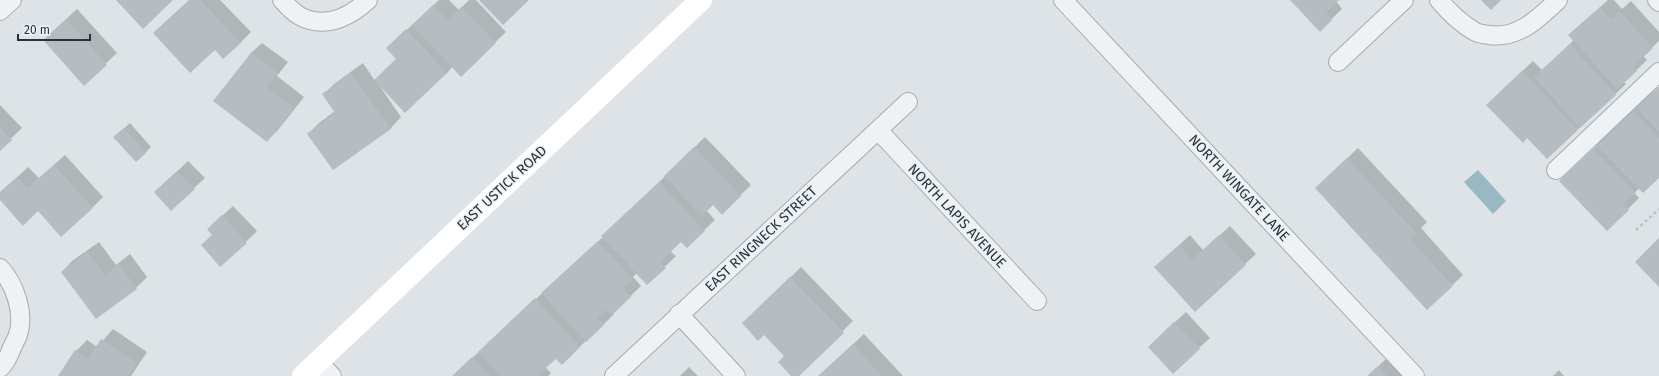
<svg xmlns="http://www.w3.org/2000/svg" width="1659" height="376" viewBox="0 0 1659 376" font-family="'Fira Sans',sans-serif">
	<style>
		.water { fill: #9ab8c4 }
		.shadow { fill: #0003 }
		.building { fill: #b5bdc2 }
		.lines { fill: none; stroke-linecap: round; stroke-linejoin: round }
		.minor-casing { stroke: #a3abb0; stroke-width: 20 }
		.path { stroke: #bbc0c5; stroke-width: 2.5; stroke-dasharray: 3 3; stroke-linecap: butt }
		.minor { stroke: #eff2f5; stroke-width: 18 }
		.secondary { stroke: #fff; stroke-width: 22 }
		.labels { text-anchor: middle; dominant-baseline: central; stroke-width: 3; stroke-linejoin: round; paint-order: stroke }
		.street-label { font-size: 14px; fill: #27333c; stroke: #ecf1f4 }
	</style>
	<rect width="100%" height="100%" fill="#dde3e6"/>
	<path class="water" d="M1478 170 1506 201 1493 214 1464 182Z"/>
	<path class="shadow" d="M189 0H220L251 32 240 43Z
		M439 0H449L459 10 469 0H476L506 32 461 75 453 66 447 73 380 85H379L401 117 391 128 334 169 308 134 319 123 335 111 324 94 334 84 363 63 375 81 397 59 398 38Z
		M1291 0H1337L1336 1 1342 9 1320 30Z
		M1608 0H1614L1622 9 1631 1 1659 32V41L1643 56 1647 60 1624 82 1626 84 1547 158 1498 94 1533 61 1542 70 1574 40 1580 25Z
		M77 9 117 53 84 84 44 40Z
		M262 43 288 62 277 76 304 97 278 130 267 141 215 101 251 53Z
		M1659 87V177L1640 188 1634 193 1639 198 1607 230 1561 181 1643 100Z
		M0 105 22 128 0 149Z
		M130 123 151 147 145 153 120 132Z
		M705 137 751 185 722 213 713 204 706 210 715 220 704 230 681 240 670 251 676 256 647 284 637 273 633 277 641 286 613 313 614 314 603 325 562 363 556 357 545 367 551 373 548 376H453L603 237Z
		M1358 148 1427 222 1421 228 1463 275 1427 309 1327 177Z
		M65 155 103 197 92 208 0 199V193L28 167 39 178Z
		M188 161 205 178 194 188 166 182Z
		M233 206 257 231 221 266 213 234 219 219Z
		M1230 226 1256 254 1195 310 1166 257 1190 235 1203 250Z
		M99 242 116 265 130 254 147 277 136 288 62 272 72 261Z
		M801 267 853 321 797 376H792L786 355 754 313Z
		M1186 312 1210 338 1199 348 1160 336Z
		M113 329 147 352 131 376H60L76 351 87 340 97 347Z
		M864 334 903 376H819Z
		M1389 356 1408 376H1368Z
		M689 367 698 376H680Z
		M1559 370 1564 376H1553Z"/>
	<path class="building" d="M116 0H173L143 29Z
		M189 0H200L241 43 223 59 215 50 190 73 153 33Z
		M479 0H529L503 25Z
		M1290 0H1339L1326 13 1332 20 1320 32Z
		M1481 0H1501L1491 10Z
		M433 5 448 20 461 7 496 43 461 77 412 25Z
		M1600 7 1611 19 1619 11 1653 48 1633 67 1637 71 1617 89 1568 35Z
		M66 19 107 65 84 86 43 40Z
		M406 29 447 73 405 113 374 80 396 59 386 48Z
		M1570 44 1616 95 1580 128 1534 77Z
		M251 53 278 73 267 87 294 108 267 142 213 101Z
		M1522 71 1578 130 1547 159 1527 138 1523 143 1486 105Z
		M351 73 391 129 333 170 307 134 335 113 322 94Z
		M1659 87V132L1636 107Z
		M1632 110 1659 138V178L1643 193 1596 145Z
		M0 127 12 140 0 151Z
		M124 128 146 153 136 162 113 137Z
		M694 147 741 196 722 215 713 205 702 216 664 176Z
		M1593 149 1636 193 1624 204 1629 210 1607 231 1559 181Z
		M1347 158 1417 234 1410 239 1453 286 1427 310 1315 188Z
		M54 165 93 208 61 237 38 211 23 226 0 200V192L17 177 27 188Z
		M177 171 195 189 171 211 154 192Z
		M659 182 705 231 687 248 681 242 660 262 666 268 647 285 601 236Z
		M222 215 247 243 220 267 201 245 212 235 207 229Z
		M1219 235 1246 265 1195 312 1154 267 1179 245 1192 260Z
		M1659 238V287L1635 262Z
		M598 241 633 279 623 288 631 297 612 315 606 310 597 318 604 325 586 342 541 293Z
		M87 252 105 275 119 264 137 289 96 319 61 272Z
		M790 277 844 333 799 376H791L778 362 784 356 764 335 758 341 742 323Z
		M535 298 580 347 562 365 556 359 537 376H501L478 352Z
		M1174 322 1200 349 1173 374 1148 347Z
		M101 339 137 363 128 376H58L75 350 88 359Z
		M853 344 882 376H818Z
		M472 357 490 376H452Z
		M1378 366 1387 376H1367Z"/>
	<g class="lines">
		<g class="minor-casing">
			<path id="minor" d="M282 0C288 7 297 16 306 19 329 27 351 16 368 0
				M1063 0 1415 376
				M1439 0C1449 12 1460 23 1474 31 1478 34 1484 34 1489 35 1518 39 1538 19 1558 0
				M1657 0 1659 2
				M0 11 12 0
				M1338 62 1404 0
				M878 130 1037 301
				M1556 170 1659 72
				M0 268C15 284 25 314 18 335 16 340 13 345 11 350 8 357 6 363 0 368
				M679 314 736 376
				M319 362 332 376
				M614 376 908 102"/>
		</g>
		<path class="path" d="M1636 230 1659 209"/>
		<use href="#minor" class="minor"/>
		<path class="secondary" d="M303 376 701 0"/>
	</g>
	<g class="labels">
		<g class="street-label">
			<text transform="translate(502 188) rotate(-43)">EAST USTICK ROAD</text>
			<text transform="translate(1239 188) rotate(47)">NORTH WINGATE LANE</text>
			<text transform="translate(957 216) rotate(47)">NORTH LAPIS AVENUE</text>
			<text transform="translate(761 239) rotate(-43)">EAST RINGNECK STREET</text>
		</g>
	</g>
	<path d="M18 34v6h72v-6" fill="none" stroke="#27333c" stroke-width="2"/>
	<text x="24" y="34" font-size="12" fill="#27333c" stroke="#ecf1f4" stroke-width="3" paint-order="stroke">20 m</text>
</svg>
